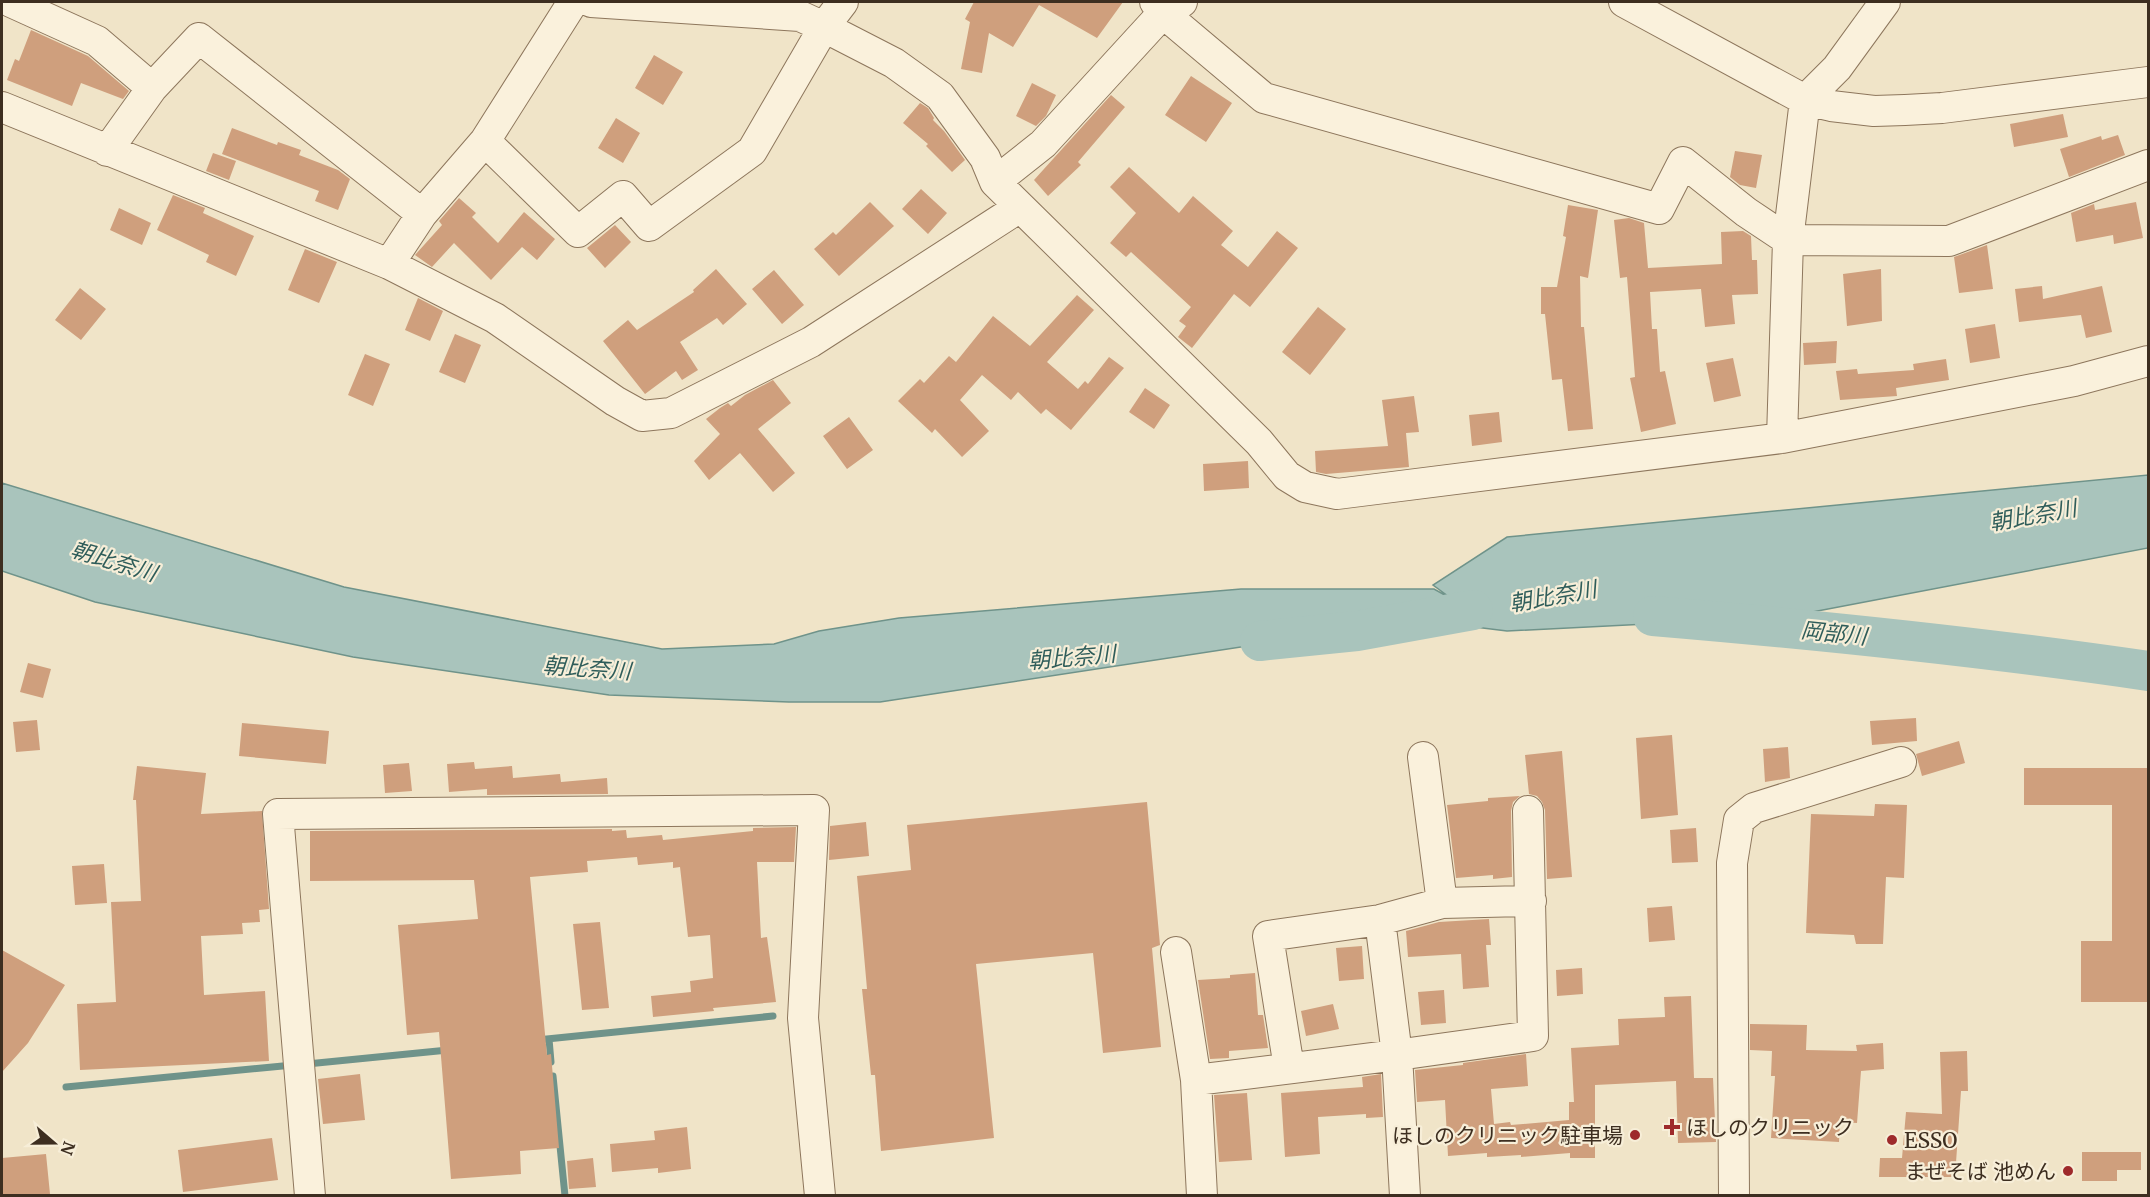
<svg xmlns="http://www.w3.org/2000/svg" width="2150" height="1197" viewBox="0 0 2150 1197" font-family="Merriweather,'Noto Sans JP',serif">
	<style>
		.water { fill: #a9c4bc; stroke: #6f938a; stroke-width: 1.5 }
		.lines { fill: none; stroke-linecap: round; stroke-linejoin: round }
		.stream { stroke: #6f938a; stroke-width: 7 }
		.river { stroke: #a9c4bc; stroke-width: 40 }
		.building { fill: #cf9f7d }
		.minor-casing { stroke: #8d765c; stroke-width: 32 }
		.minor { stroke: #faf1dc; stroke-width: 30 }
		.poi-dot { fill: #9e2a2b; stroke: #f7eed8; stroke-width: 2 }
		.labels { text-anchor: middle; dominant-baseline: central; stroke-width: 4.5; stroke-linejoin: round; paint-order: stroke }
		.poi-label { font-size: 21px; fill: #3d2e20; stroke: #f7eed8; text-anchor: start }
		.water-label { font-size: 22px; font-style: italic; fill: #2f5d5a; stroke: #f7eed8 }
	</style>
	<rect width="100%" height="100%" fill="#f0e4c8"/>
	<path class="water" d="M2148 475V548L1786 617 1507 631 1418 620 880 702H789L609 695 353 657 95 602 2 571V483L344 587 662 649 774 644 819 631 899 618 1241 589H1434L1452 599 1433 585 1507 537Z"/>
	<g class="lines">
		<path class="stream" d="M549 1039 551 1062
			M537 1040 773 1016
			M307 1064 448 1050
			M553 1076 565 1196
			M66 1087 293 1065"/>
		<path class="river" d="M1653 616C1819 630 1984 647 2148 671
			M1260 641 1357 631 1473 610"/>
	</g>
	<path class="building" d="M974 2H1123L1097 38 1039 5 1013 47 989 33 982 73 961 69 970 22 965 19Z
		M31 30 88 56 129 91 123 99 81 83 72 106 7 80 15 59 19 61Z
		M654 55 683 72 663 105 635 88Z
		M1191 76 1232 103 1206 142 1165 115Z
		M1032 83 1056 95 1046 116 1036 126 1016 116Z
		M1111 95 1125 107 1078 162 1081 165 1048 196 1034 180Z
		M920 103 928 108 934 118 933 120 944 131 965 160 952 172 926 146 928 144 903 123Z
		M2063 114 2068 137 2014 147 2010 124Z
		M616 118 640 133 623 163 598 148Z
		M232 128 277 145 278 142 301 150 299 155 338 170 350 179 338 210 315 201 319 191 222 154Z
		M2118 135 2125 155 2069 177 2060 149 2101 136 2102 140Z
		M1735 151 1762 155 1756 188 1740 185 1730 177Z
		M213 153 236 161 229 180 206 171Z
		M1129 167 1179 213 1193 196 1233 231 1221 245 1248 267 1277 231 1298 248 1250 307 1234 294 1192 348 1178 337 1186 326 1179 321 1191 307 1131 252 1126 257 1110 243 1136 213 1110 187Z
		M921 189 947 213 928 234 902 209Z
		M173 195 205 208 203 213 254 236 236 276 206 262 209 255 157 230Z
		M459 198 476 213 472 217 498 243 524 212 555 239 537 260 522 247 491 280 454 243 432 267 415 255 442 225 439 221Z
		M870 202 894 226 839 276 814 249 833 232 836 235Z
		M2136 202 2143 238 2114 244 2113 235 2076 242 2071 213 2094 204 2095 210Z
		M1568 205 1598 210 1588 278 1580 276 1581 327H1584L1593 429 1568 431 1562 379 1552 380 1545 314H1541V287H1557L1566 237 1563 236Z
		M119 208 151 223 142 245 110 230Z
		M1629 218 1644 223 1648 268 1722 264 1721 232 1743 231 1751 236 1752 260H1757L1758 294 1732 295 1735 324 1705 327 1701 289 1650 292 1652 329H1657L1660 372 1665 371 1676 424 1641 432 1630 378 1635 377 1627 277 1620 278 1614 220Z
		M615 225 631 242 605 268 587 248Z
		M1987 245 1993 289 1959 293 1954 257Z
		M305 249 337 262 319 303 288 290Z
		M716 269 747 304 723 325 717 318 680 342 698 370 682 380 676 371 645 394 603 341 628 320 637 330 694 292 693 290Z
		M1881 269 1882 321 1847 326 1843 274Z
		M774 270 804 305 782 324 752 289Z
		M2042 286 2043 299 2102 286 2112 332 2086 338 2081 315 2019 322 2015 289Z
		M80 288 106 309 81 340 55 320Z
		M1077 295 1094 310 1047 362 1078 389 1085 381 1088 384 1109 357 1124 368 1071 430 1046 409 1041 414 1018 392 1011 400 982 375 960 400 989 431 962 457 935 429 932 433 898 401 920 379 924 383 949 356 956 362 993 316 1030 346Z
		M418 298 443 311 430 341 405 330Z
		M1318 307 1346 329 1310 375 1282 352Z
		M1995 324 2000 358 1970 363 1965 329Z
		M455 334 481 345 465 383 439 372Z
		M1837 341 1836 363 1804 365 1803 343Z
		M365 354 390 364 373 406 348 395Z
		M1733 358 1741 396 1714 402 1706 363Z
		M1946 359 1949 380 1896 388 1897 396 1840 400 1836 371 1857 369 1858 374 1914 370 1913 364Z
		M773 380 791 403 758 429 795 473 773 492 740 453 709 480 694 461 720 434 706 419 720 408 728 403 731 406 745 395Z
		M1145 388 1170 405 1154 429 1129 412Z
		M1414 396 1419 432 1406 433 1409 467 1326 474 1316 472 1315 451 1388 446 1382 400Z
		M1499 412 1502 442 1472 446 1469 415Z
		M849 417 873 450 847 469 823 436Z
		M1248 461 1249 488 1204 491 1203 464Z
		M28 663 51 669 43 698 20 692Z
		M1916 718 1917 741 1872 745 1870 721Z
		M37 720 40 750 16 752 13 722Z
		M242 723 329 731 326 764 239 756Z
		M1672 735 1678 815 1641 819 1636 738Z
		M1959 741 1965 763 1922 776 1916 754Z
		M1788 747 1790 778 1765 782 1763 749Z
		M1562 751 1572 877 1547 879 1545 810 1542 802 1537 796 1529 794 1525 755Z
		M474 762 475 769 512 766 513 778 560 774 561 782 607 778 608 794 487 795V789L449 792 447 764Z
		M409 763 412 791 385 793 383 765Z
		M137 766 206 773 201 814 262 811 269 909 259 910 260 922 242 923 243 934 201 936 204 995 265 991 269 1061 80 1070 77 1004 116 1002 111 902 141 901 136 800H133Z
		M2024 768H2148V1002H2081V941H2112V805H2024Z
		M1520 796 1513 802 1511 811 1512 877 1493 879V875L1456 878 1447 805 1488 801V798Z
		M1147 802 1160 945 1152 948 1161 1047 1103 1053 1093 953 976 964 994 1138 881 1151 875 1075H871L862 989H867L857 876 911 870 907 825Z
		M1875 804 1907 805 1904 878 1886 877 1883 944H1856L1854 935 1806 933 1811 814 1874 816Z
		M866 822 869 856 829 860 830 826Z
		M796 827 794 862H757L761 938 767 937 776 1002 713 1008 714 1011 653 1017 651 996 691 992 690 981 713 978 710 935 688 937 680 867 673 868V862L638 865 637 857 587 861 588 872 530 877 547 1055 551 1054 559 1148 520 1151 521 1174 451 1179 439 1032 407 1035 398 925 478 919 474 880 310 881V831L612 829V831L626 830 627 838 662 835 663 840 753 831V828Z
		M1696 828 1698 862 1672 863 1670 830Z
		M104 864 107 903 75 905 72 866Z
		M1672 906 1675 940 1649 942 1647 908Z
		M1489 919 1491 945H1486L1489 987 1463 989 1461 954 1408 957 1406 931 1439 922Z
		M600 922 609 1008 582 1010 573 924Z
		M1362 946 1364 979 1339 981 1336 948Z
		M2 950 65 985 28 1043 2 1072Z
		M1582 968 1583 994 1557 996 1556 970Z
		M1255 973 1258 1015H1263L1268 1048 1229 1051V1058L1210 1059 1198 980 1230 978V975Z
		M1444 990 1446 1023 1421 1025 1418 992Z
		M1691 996 1694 1078H1713L1716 1142 1678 1143 1676 1081 1595 1085V1158H1570V1153L1521 1157V1155L1487 1157V1153L1448 1156 1445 1100 1417 1102 1415 1070 1463 1065V1063L1526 1054 1528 1086 1491 1089 1494 1124 1510 1122 1511 1125 1569 1120V1102H1574L1571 1048 1619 1045 1618 1019 1665 1017 1664 997Z
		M1333 1004 1339 1029 1306 1036 1301 1011Z
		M1750 1024 1807 1025 1806 1050 1857 1051 1856 1045 1883 1043 1884 1069 1861 1071 1857 1123 1840 1122 1839 1142 1771 1138 1775 1076H1771L1772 1051 1750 1050Z
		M1967 1051 1968 1091H1961L1955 1177H1879L1880 1158H1902L1906 1112 1942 1114 1940 1052Z
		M360 1074 365 1120 323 1124 318 1079Z
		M1381 1074 1383 1117 1366 1118V1114L1318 1117 1320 1154 1285 1157 1281 1093 1363 1087 1362 1077Z
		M1247 1093 1252 1160 1219 1162 1214 1095Z
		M687 1127 691 1169 658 1173V1168L612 1172 610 1144 655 1140 654 1131Z
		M272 1138 278 1180 183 1192 178 1150Z
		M2082 1152H2141V1170H2117V1181H2082Z
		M46 1154 50 1194 2 1196V1158Z
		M593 1158 596 1187 569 1189 567 1161Z"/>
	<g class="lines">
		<g class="minor-casing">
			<path id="minor" d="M11 2 97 41 152 88 199 38 422 214
				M591 2 800 16 824 27 894 63 940 96 985 158 995 182 1259 442 1287 476 1305 487 1337 494 1782 438 2074 381 2148 361
				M1155 2 1163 13 1264 98 1659 209 1683 162 1746 212 1788 240 1949 241 2148 165
				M1624 2 1805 100 1831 106 1874 111 1905 110 1942 108 2148 82
				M2 107 389 264 495 318 615 401 642 416 671 413 811 342 1020 207
				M485 141 578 232 623 196 649 226 752 151 824 27 843 2
				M107 151 152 88
				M995 182 1043 144 1163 13 1182 2
				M389 264 422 214 485 141 573 2
				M1782 438 1788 240 1805 100 1837 68 1885 2
				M1423 757 1442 903
				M1380 920 1397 1055 1405 1196
				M1176 952 1196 1080 1202 1196
				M1289 1068 1268 936 1380 920 1442 903 1531 901
				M1196 1080 1397 1055 1533 1036 1528 811
				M310 1196 278 814 814 810 803 1018 820 1196
				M1734 1196 1732 863 1739 820 1754 808 1901 762"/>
		</g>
		<use href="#minor" class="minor"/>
	</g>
	<g class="poi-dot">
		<path d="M1669 1118h6v6h6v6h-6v6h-6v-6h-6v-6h6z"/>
		<circle cx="1635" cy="1135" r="6"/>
		<circle cx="1892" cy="1140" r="6"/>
		<circle cx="2068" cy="1171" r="6"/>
	</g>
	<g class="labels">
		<g class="poi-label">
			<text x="1686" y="1127">ほしのクリニック</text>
			<text x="1623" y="1135" text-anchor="end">ほしのクリニック駐車場</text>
			<text x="1904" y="1140">ESSO</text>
			<text x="2056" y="1171" text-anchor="end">まぜそば 池めん</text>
		</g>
		<g class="water-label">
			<text transform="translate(2033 515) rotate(-10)">朝比奈川</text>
			<text transform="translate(114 561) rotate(17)">朝比奈川</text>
			<text transform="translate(1553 596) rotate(-10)">朝比奈川</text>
			<text transform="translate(1834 633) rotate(6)">岡部川</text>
			<text transform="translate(1072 657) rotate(-5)">朝比奈川</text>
			<text transform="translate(587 668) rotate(4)">朝比奈川</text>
		</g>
	</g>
	<rect width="2150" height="1197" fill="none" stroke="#3d2e20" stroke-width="6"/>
	<g transform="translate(54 1143) rotate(110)" stroke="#f7eed8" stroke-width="4.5" paint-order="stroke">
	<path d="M0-4.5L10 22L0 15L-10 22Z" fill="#3d2e20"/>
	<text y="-9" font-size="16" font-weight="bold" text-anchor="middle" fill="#3d2e20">N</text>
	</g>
</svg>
